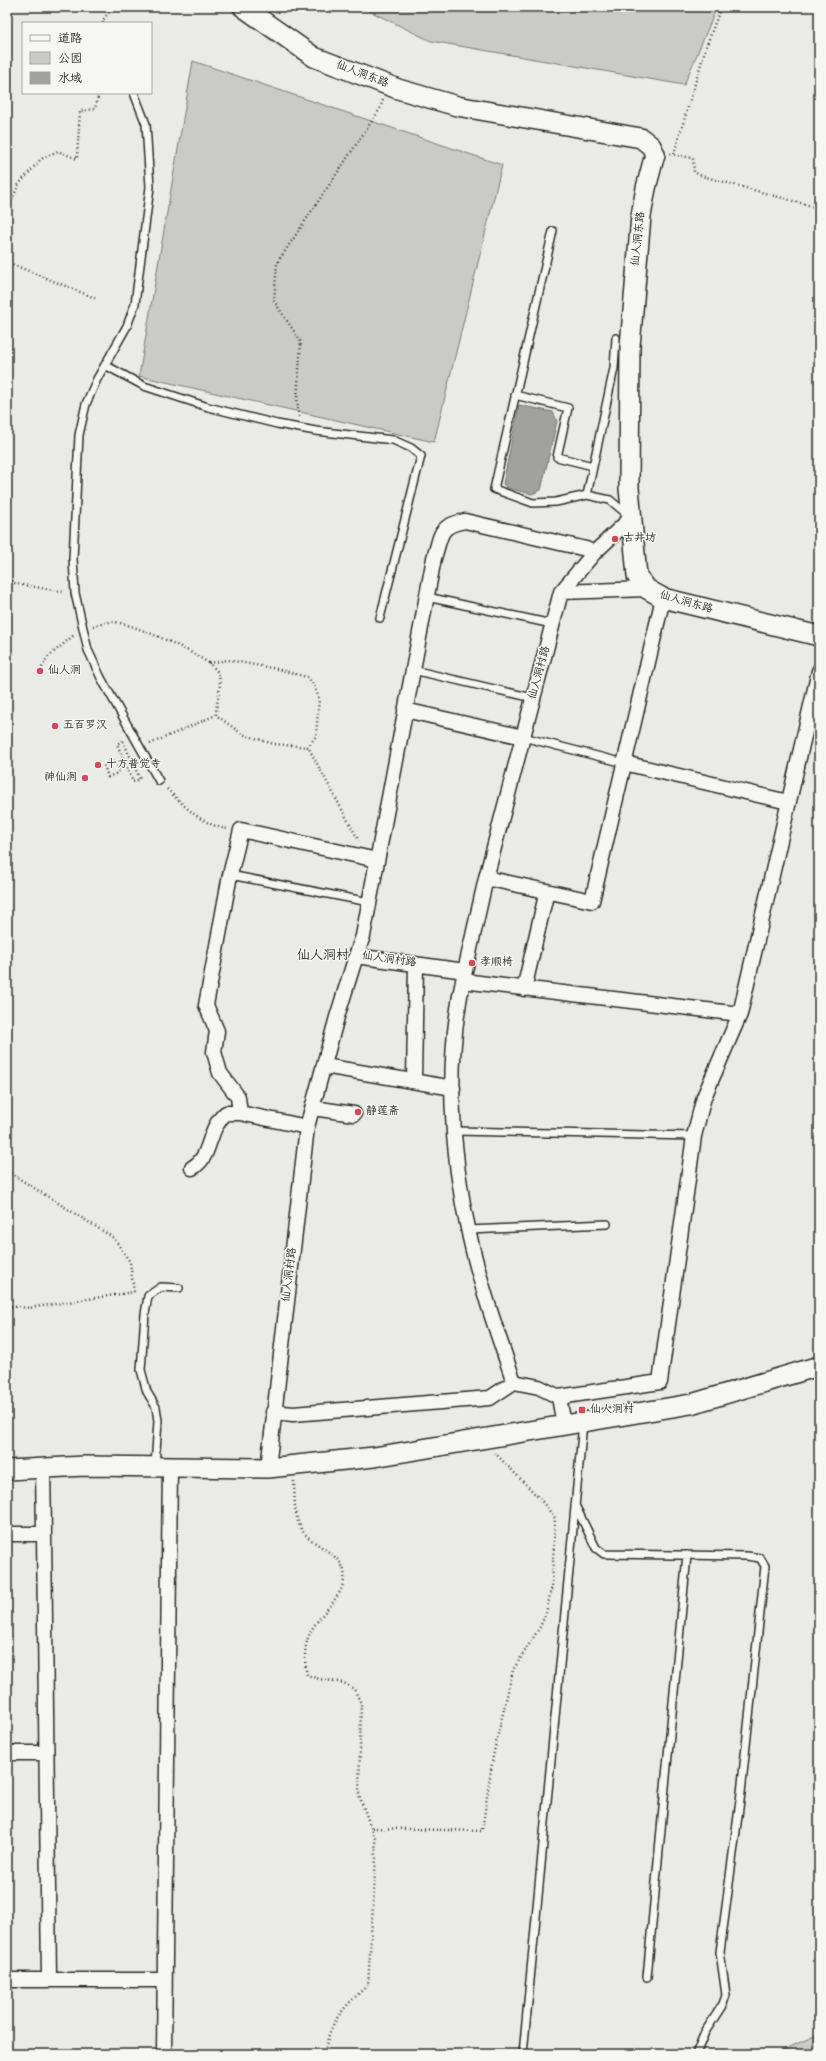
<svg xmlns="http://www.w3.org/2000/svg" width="826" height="2061" viewBox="0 0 826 2061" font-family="'Gochi Hand','LXGW WenKai TC',sans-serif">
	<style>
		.green { fill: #cacac7; stroke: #7a7a79 }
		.water { fill: #a1a19e; stroke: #727270 }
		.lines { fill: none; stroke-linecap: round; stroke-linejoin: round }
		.lane-casing { stroke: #2b2b2b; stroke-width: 10 }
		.street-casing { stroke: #2b2b2b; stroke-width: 17 }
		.secondary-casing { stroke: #2b2b2b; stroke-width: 22 }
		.path { stroke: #2b2b2b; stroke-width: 2.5; stroke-dasharray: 1 3; stroke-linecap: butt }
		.lane { stroke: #f6f6f2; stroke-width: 7 }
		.street { stroke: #f6f6f2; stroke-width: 14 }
		.secondary { stroke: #f6f6f2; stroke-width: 19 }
		.poi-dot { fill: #d1495b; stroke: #f6f6f2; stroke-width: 1.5 }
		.labels { text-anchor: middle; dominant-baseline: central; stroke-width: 3; stroke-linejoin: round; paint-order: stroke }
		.street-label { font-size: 11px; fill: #2b2b2b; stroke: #f6f6f2 }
		.poi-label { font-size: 11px; fill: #2b2b2b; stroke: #f6f6f2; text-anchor: start }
		.quarter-label { font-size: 13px; fill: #2b2b2b; stroke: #f6f6f2 }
	</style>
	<rect width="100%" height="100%" fill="#eaeae6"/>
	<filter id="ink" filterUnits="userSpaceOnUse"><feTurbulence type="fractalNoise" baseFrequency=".025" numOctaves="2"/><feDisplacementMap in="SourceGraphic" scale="8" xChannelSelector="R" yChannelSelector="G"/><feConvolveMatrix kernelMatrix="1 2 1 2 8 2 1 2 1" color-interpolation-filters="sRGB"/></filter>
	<g filter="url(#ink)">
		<path class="green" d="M361 7H717L684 85 431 41Z
			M193 61 502 165 434 442 139 376Z
			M819 2034V2054H774Z"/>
		<path class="water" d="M519 405 553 412 557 421 541 490 532 494 507 488 503 484Z"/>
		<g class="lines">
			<g class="lane-casing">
				<path id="lane" d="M134 93 146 124 150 187 135 304 127 326 97 379 86 404 79 435 73 559 75 593 88 650 101 678 159 781
					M553 231 494 489 533 503 556 502 587 495 610 500 628 515
					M105 365 144 386 208 407 277 424 316 431 393 440 411 448 421 456 380 618
					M515 395 568 408 557 457 593 466
					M587 495 614 368 616 338
					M427 597 552 624
					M413 670 533 698
					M523 737 624 763
					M230 875 369 902
					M455 1131 694 1136
					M468 1230 607 1224
					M155 1466 158 1421 156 1407 147 1392 141 1370 145 1314 148 1296 161 1287 179 1288
					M575 1505 596 1548 604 1554 747 1556 760 1558 765 1566 741 1793 720 1952 726 1995 723 2004 705 2032 696 2054
					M818 1774H819
					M647 1977 687 1555
					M523 2054 583 1423"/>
			</g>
			<g class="street-casing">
				<path id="street" d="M561 592 594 553 631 518
					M405 710 523 737
					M624 763 788 802
					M486 878 592 901 663 598
					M356 956 363 936 434 558C442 534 438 526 465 521L586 549 594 553
					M465 971C445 1057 450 1152 470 1238 481 1287 498 1335 514 1382L539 1387 559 1397
					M463 981 740 1014
					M524 989 547 891
					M324 1066 453 1088
					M414 1081 416 964
					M313 1108 354 1114
					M240 1113 238 1097 220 1073 214 1052 217 1031 206 1005 230 875 241 830 377 860
					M192 1168C213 1156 206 1130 226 1113H240L307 1127
					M273 1412 293 1414 490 1398 514 1382
					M564 1425 559 1397 660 1382 694 1136 704 1097 740 1014 819 671
					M43 1468 44 1534
					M268 1468 307 1127 337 1017 356 956 465 971 486 878 561 592 647 589
					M7 1534H44L49 1980
					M7 1753H46
					M7 1980H164
					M164 2054 170 1466"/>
			</g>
			<g class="secondary-casing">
				<path id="secondary" d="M243 7 314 57 398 89 457 106 641 138 651 146 655 154 646 188 641 216 630 346 629 488 637 576 647 589 663 598 819 636
					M7 1470 85 1466 268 1468 374 1457 691 1404 819 1366"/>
			</g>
			<path class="path" d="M103 23V20L113 7
				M670 154 693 158 694 172 702 176 819 208
				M674 154 706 47 721 7
				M7 211 19 184 41 159 58 151 77 159 80 111 95 109 99 93
				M7 242 9 263 7 264
				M9 263 95 298
				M299 417 297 399 301 342 274 301 277 263 380 109 383 100
				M7 580 17 584 65 592
				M93 626C99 625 107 621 114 622 132 623 211 657 218 673 223 686 216 701 216 715L242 734 274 744 308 747 359 841
				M209 663 228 660 277 669 307 677 314 685 319 699 316 736 308 747
				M40 671 47 658 74 635
				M123 741 140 779 133 782 117 744Z
				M150 744 216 715
				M118 767 115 760 104 765 108 777 120 772 118 767 125 764
				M167 789C184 806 203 826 228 829
				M7 1171 114 1238 130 1262 134 1292
				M7 1306 29 1308 134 1292
				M294 1481C295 1498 293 1520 305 1534 314 1545 341 1555 344 1571 348 1595 319 1613 310 1633 304 1646 304 1661 307 1675L319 1679 344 1683 354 1689 361 1703 359 1795 375 1839 376 1857 368 1985C345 2006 328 2022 325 2054
				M372 1828 482 1831 493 1756 513 1670 540 1627 546 1613 552 1585 555 1518 540 1499 495 1453"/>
			<use href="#lane" class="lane"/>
			<use href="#street" class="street"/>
			<use href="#secondary" class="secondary"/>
		</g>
	</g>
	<g class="poi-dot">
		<circle cx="615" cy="539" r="4"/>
		<circle cx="40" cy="671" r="4"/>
		<circle cx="55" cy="726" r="4"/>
		<circle cx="98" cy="765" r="4"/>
		<circle cx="85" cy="778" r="4"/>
		<circle cx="472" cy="963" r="4"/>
		<circle cx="358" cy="1112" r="4"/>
		<rect x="578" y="1406" width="8" height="8" rx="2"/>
	</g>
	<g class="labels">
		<g class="street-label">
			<text transform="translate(362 75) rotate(21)">仙人洞东路</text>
			<text transform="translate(639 239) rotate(-84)">仙人洞东路</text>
			<text transform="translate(686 603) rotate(16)">仙人洞东路</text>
			<text transform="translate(540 673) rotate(-75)">仙人洞村路</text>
			<text transform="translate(389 960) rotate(8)">仙人洞村路</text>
			<text transform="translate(290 1275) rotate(-83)">仙人洞村路</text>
		</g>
		<g class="poi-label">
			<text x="623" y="539">古井坊</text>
			<text x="48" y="671">仙人洞</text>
			<text x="63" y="726">五百罗汉</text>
			<text x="106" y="765">十方普觉寺</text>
			<text x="77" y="778" text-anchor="end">神仙洞</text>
			<text x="480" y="963">孝顺椅</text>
			<text x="366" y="1112">静莲斋</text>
			<text x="590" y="1410">仙人洞村</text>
		</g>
		<g class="quarter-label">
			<text x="323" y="956">仙人洞村</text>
		</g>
	</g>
	<rect width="826" height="2061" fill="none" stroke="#f6f6f2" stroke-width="24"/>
	<rect x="12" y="12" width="802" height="2037" fill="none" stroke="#2b2b2b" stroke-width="1.5" filter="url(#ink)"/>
	<rect x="22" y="22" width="130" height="72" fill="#f6f6f2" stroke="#a5a5a2"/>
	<rect x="30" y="35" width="20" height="6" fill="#f6f6f2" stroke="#a5a5a2"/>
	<text x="58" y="42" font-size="12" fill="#2b2b2b">道路</text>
	<rect x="30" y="52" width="20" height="12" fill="#cacac7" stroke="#a5a5a2"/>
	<text x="58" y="62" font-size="12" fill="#2b2b2b">公园</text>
	<rect x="30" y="72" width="20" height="12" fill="#a1a19e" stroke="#a5a5a2"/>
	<text x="58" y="82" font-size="12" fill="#2b2b2b">水域</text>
</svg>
